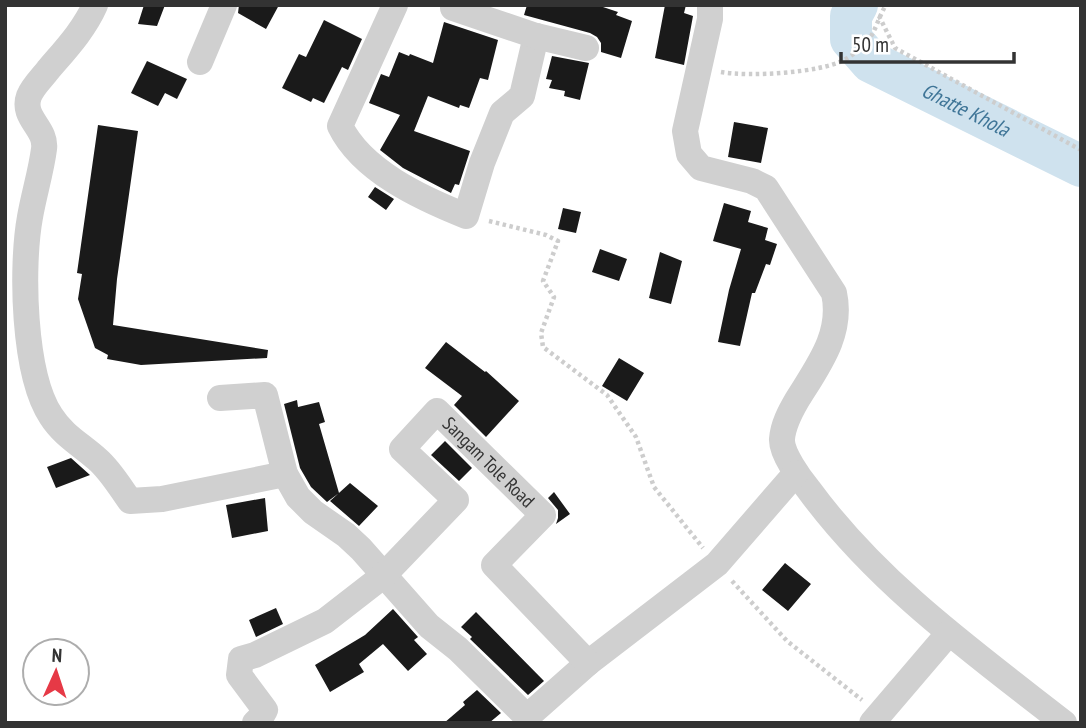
<svg xmlns="http://www.w3.org/2000/svg" width="1086" height="728" viewBox="0 0 1086 728" font-family="'PT Sans Narrow',sans-serif">
	<style>
		.lines { fill: none; stroke-linecap: round; stroke-linejoin: round }
		.river { stroke: #cfe2ee; stroke-width: 42 }
		.building { fill: #1a1a1a }
		.path { stroke: #cdcdcd; stroke-width: 4.5; stroke-dasharray: 3.5 3.5; stroke-linecap: butt }
		.minor { stroke: #d0d0d0; stroke-width: 26 }
		.labels { text-anchor: middle; dominant-baseline: central; stroke-width: 7; stroke-linejoin: round; paint-order: stroke }
		.street-label { font-size: 19px; fill: #333; stroke: #fff }
		.water-label { font-size: 21px; font-style: italic; fill: #3f7597; stroke: #fff }
	</style>
	<rect width="100%" height="100%" fill="#fff"/>
	<g class="lines">
		<path class="river" id="s1" d="M857 5 851 16V39L871 62 1081 166"/>
	</g>
	<path class="building" d="M144 5H165L157 26 138 24Z
		M239 5H279L266 29 238 13Z
		M527 5H597L618 12 616 15 632 21 621 58 601 52V43L597 37 590 33 524 15Z
		M665 5H686L684 13 693 16 684 65 655 58Z
		M324 20 362 39 348 70 342 67 324 103 313 98 311 102 282 88 299 54 306 57Z
		M444 22 498 40 488 80 480 78 469 108 460 105 459 108 428 96 414 131 470 151 459 185 455 184 451 193 403 168 380 150 400 115 369 103 381 74 389 77 399 52 409 56 410 54 433 63Z
		M552 56 589 63 580 100 564 96 565 91 549 88 552 80 546 79Z
		M147 61 187 79 177 99 165 93 158 106 131 93Z
		M734 122 768 128 761 163 728 157Z
		M98 125 138 131 117 279 113 325 268 350 267 358 141 365 107 359 108 355 95 348 78 299 82 274 77 273Z
		M375 187 394 199 386 210 368 197Z
		M724 203 751 211 748 222 768 228 765 240 777 244 770 265 766 264 755 293H752L740 346 718 342 729 290 741 249 713 241Z
		M563 208 581 212 576 233 558 229Z
		M600 249 627 259 619 281 592 272Z
		M660 252 682 261 671 304 649 298Z
		M446 342 485 372 486 371 519 401 486 437 454 405 462 396 425 368Z
		M619 358 644 373 627 401 602 386Z
		M297 400 298 407 319 402 325 422 319 424 339 493 327 502 311 487 300 468 284 404Z
		M445 441 472 468 459 481 431 455Z
		M71 458 90 475 56 488 47 467Z
		M350 483 378 506 359 526 330 501Z
		M554 492 570 514 556 524 558 518V510L548 498Z
		M265 498 268 531 232 538 226 505Z
		M785 563 811 584 788 611 762 590Z
		M276 608 283 624 256 637 249 620Z
		M393 609 418 637 414 640 427 654 408 671 383 644 359 664 364 672 330 692 315 665 365 635Z
		M476 612 544 681 528 695 470 639 472 637 461 627Z
		M477 690 501 713 489 723H444L465 705 463 702Z"/>
	<g class="lines">
		<path class="path" d="M879 16 895 48 1081 150
			M721 72C748 77 820 73 844 60 852 56 864 46 869 39 876 30 879 16 886 5
			M489 221 546 235 558 241 543 281 554 297 541 333 543 347 607 395 636 437 654 487 703 548
			M732 581 787 641 862 700"/>
		<g class="minor">
			<path d="M95 5C84 30 65 50 48 70 42 78 33 86 29 96 21 118 47 128 44 149 41 172 34 194 30 217 21 266 23 374 51 416 63 435 80 444 97 459 110 470 120 487 130 501L162 499 285 474"/>
			<path d="M395 5 340 126C362 171 421 198 466 216L482 163 502 113 522 96 536 36"/>
			<path d="M710 5V19L685 131 689 154 701 168 752 181 766 188 834 293C843 334 818 366 797 400 790 412 783 425 782 439 781 453 800 479 809 490 878 584 973 652 1064 723"/>
			<path d="M453 8 536 36 586 48"/>
			<path d="M200 62 224 5"/>
			<path d="M220 398 265 395 285 474 298 497 313 512 346 535 361 549 429 626 458 649 527 717 588 663 717 564 796 473"/>
			<path id="s2" d="M255 723 261 717 265 710 239 675 241 659 255 655 325 621 383 576 456 500 402 449 437 411 543 515 494 565 588 663"/>
			<path d="M872 723 948 634"/>
		</g>
	</g>
	<g class="labels">
		<g class="street-label">
			<text stroke="none"><textPath href="#s2" startOffset="546">Sangam Tole Road</textPath></text>
		</g>
		<g class="water-label">
			<text stroke="none"><textPath href="#s1" startOffset="172">Ghatte Khola</textPath></text>
		</g>
	</g>
	<rect width="1086" height="728" fill="none" stroke="#333333" stroke-width="14"/>
	<g transform="translate(56 672) rotate(3)"><circle r="33" fill="#ffffff" stroke="#adadad" stroke-width="2"/>
	<path d="M0-5L12 26L0 18L-12 26Z" fill="#e63946"/>
	<text y="-10" font-size="19" font-weight="bold" text-anchor="middle" fill="#333333">N</text>
	</g>
	<path d="M841 52v10h173v-10" fill="none" stroke="#333333" stroke-width="3.5"/>
	<text x="852" y="52" font-size="21" fill="#333333" stroke="#ffffff" stroke-width="5" paint-order="stroke">50 m</text>
</svg>
